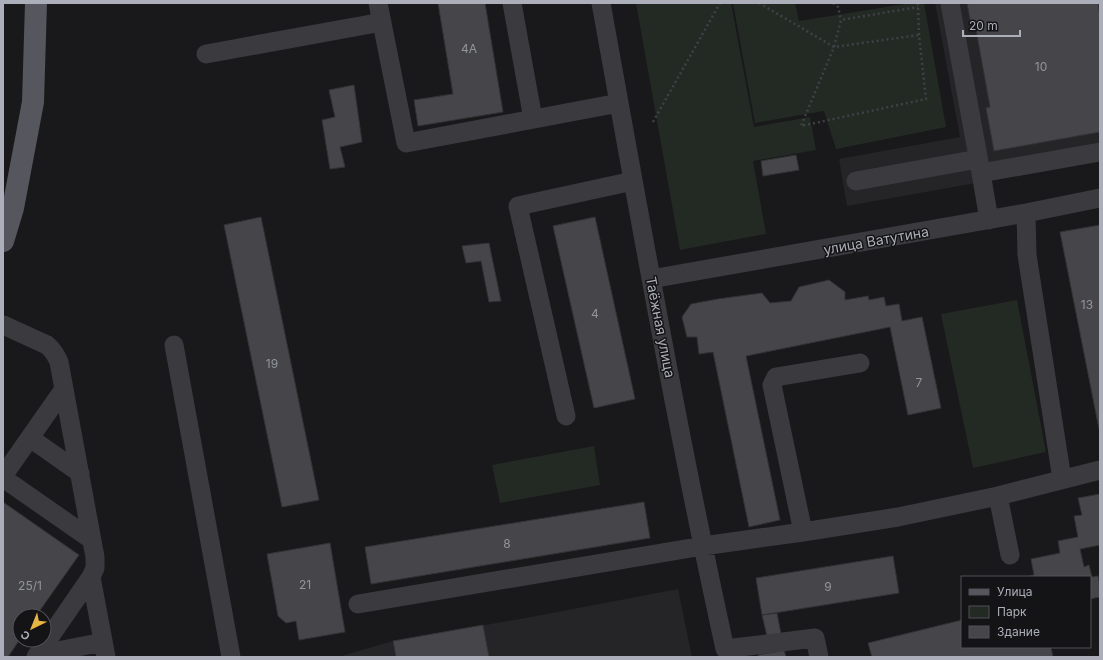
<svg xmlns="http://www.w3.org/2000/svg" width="1103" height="660" viewBox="0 0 1103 660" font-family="Inter,sans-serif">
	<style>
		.built { fill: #252527 }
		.green { fill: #232a24 }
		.building { fill: #46464a; stroke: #333336 }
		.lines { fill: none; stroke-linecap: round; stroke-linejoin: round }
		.path { stroke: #404146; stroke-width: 2.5; stroke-dasharray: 2 3; stroke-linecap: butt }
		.minor { stroke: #3a3a3f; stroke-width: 19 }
		.major { stroke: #56575e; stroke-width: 22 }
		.labels { text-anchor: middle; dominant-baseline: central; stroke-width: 3; stroke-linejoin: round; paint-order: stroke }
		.number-label { font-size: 12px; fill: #92959d }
		.street-label { font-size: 14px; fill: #acafb9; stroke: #141315 }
	</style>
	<rect width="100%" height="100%" fill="#19181a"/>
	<path class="built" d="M935 3H1100V161L847 206 839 159 960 137Z
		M678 589 692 657H338L393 641 526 618Z"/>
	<path class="green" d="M636 3H731L754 127 810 117 816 150 753 161 766 234 680 250Z
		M733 3H795L799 21 911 3H924L946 127 836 149 824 111 755 123Z
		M1017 300 1046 452 973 468 941 314Z
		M594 446 600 485 500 503 492 465Z"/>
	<path class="building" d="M438 3H485L503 112 418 126 414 100 453 94Z
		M967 3H1098L1100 17V132L994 151 986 108 990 107 975 24 971 25Z
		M354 85 362 142 340 147 345 167 330 169 322 120 335 117 329 90Z
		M796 155 799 170 763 176 761 161Z
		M261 217 319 500 282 507 224 225Z
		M595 217 635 399 594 408 553 226Z
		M1100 225V429H1099L1060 232Z
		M489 243 501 301 489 302 481 261 466 263 462 246Z
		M829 280 845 292V300L868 296 869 300 884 297 886 306 899 304 902 321 922 317 941 408 908 415 890 327 746 356 780 520 749 527 713 352 699 354 697 337H687L682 317 691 304 718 299 762 293 770 303 791 301 799 287Z
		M1100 494V545L1080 549 1084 567 1089 565 1092 577 1098 576 1100 586V597L1090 599V577H1026L1034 575 1031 559 1060 553 1058 541 1078 537 1074 516 1082 515 1078 498Z
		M3 502 79 555 36 616H20V639L8 657H3Z
		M644 502 650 538 371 584 365 547Z
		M330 543 345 632 299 640 296 621 286 623 278 616 267 554Z
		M893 556 899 593 762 615 756 578Z
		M777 613 784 650 771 653 762 615Z
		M962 620V647H1051L1053 657H872L868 643Z
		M483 625 489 657H396L393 641Z
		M784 650 786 657H758V655Z"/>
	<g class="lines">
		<path class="path" d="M759 3 834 47 919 35
			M833 3 838 7 841 20
			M918 3V7L919 35 926 99 801 126 834 47 841 20 918 7
			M653 122 720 3"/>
		<path class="minor" d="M378 3 406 143 619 103
			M512 3 533 119
			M601 3C640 219 678 435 725 649L815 638 819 657
			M950 3 981 173 1100 152
			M206 54 382 22
			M981 173 989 220
			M856 181 978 159
			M1026 213 1027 255 1062 479
			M651 279 1026 213 1100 198
			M3 325 47 345C53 350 56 355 59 362L95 557V568L91 577 36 657
			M174 345 231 657
			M566 416 518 206 633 181
			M30 438 80 473
			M3 476 64 389
			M3 478 92 540
			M998 496 1010 555
			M803 532 772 385 776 377 860 363
			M91 577 106 657
			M358 604 703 546 803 532 898 517 998 496 1100 470
			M37 655 103 642"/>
		<path class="major" d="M3 241 13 208 33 102 36 3"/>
	</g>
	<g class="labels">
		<g class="number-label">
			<text x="469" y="48">4А</text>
			<text x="1041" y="66">10</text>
			<text x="1087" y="304">13</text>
			<text x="595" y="313">4</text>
			<text x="272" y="363">19</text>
			<text x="919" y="382">7</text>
			<text x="507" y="543">8</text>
			<text x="305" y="584">21</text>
			<text x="30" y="585">25/1</text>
			<text x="828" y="586">9</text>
		</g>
		<g class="street-label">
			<text transform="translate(876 240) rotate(-10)">улица Ватутина</text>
			<text transform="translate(661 327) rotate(79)">Таёжная улица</text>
		</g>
	</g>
	<rect width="1103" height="660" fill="none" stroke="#acafb9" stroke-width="8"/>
	<rect x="961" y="576" width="130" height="72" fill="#141315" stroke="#515157"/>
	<rect x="969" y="589" width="20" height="6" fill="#56575e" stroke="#515157"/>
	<text x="997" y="596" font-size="12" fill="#acafb9">Улица</text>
	<rect x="969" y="606" width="20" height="12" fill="#232a24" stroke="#515157"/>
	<text x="997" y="616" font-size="12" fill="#acafb9">Парк</text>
	<rect x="969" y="626" width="20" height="12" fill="#46464a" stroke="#515157"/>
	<text x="997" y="636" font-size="12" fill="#acafb9">Здание</text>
	<g transform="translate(32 628) rotate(223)"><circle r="19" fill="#141315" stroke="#515157"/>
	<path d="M0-3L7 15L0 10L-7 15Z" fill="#e7b543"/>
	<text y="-6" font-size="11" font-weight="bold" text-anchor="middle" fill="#acafb9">С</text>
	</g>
	<path d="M963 30v6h57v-6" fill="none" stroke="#acafb9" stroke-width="2"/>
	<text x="969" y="30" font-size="12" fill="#acafb9" stroke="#141315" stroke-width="3" paint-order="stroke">20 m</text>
</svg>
